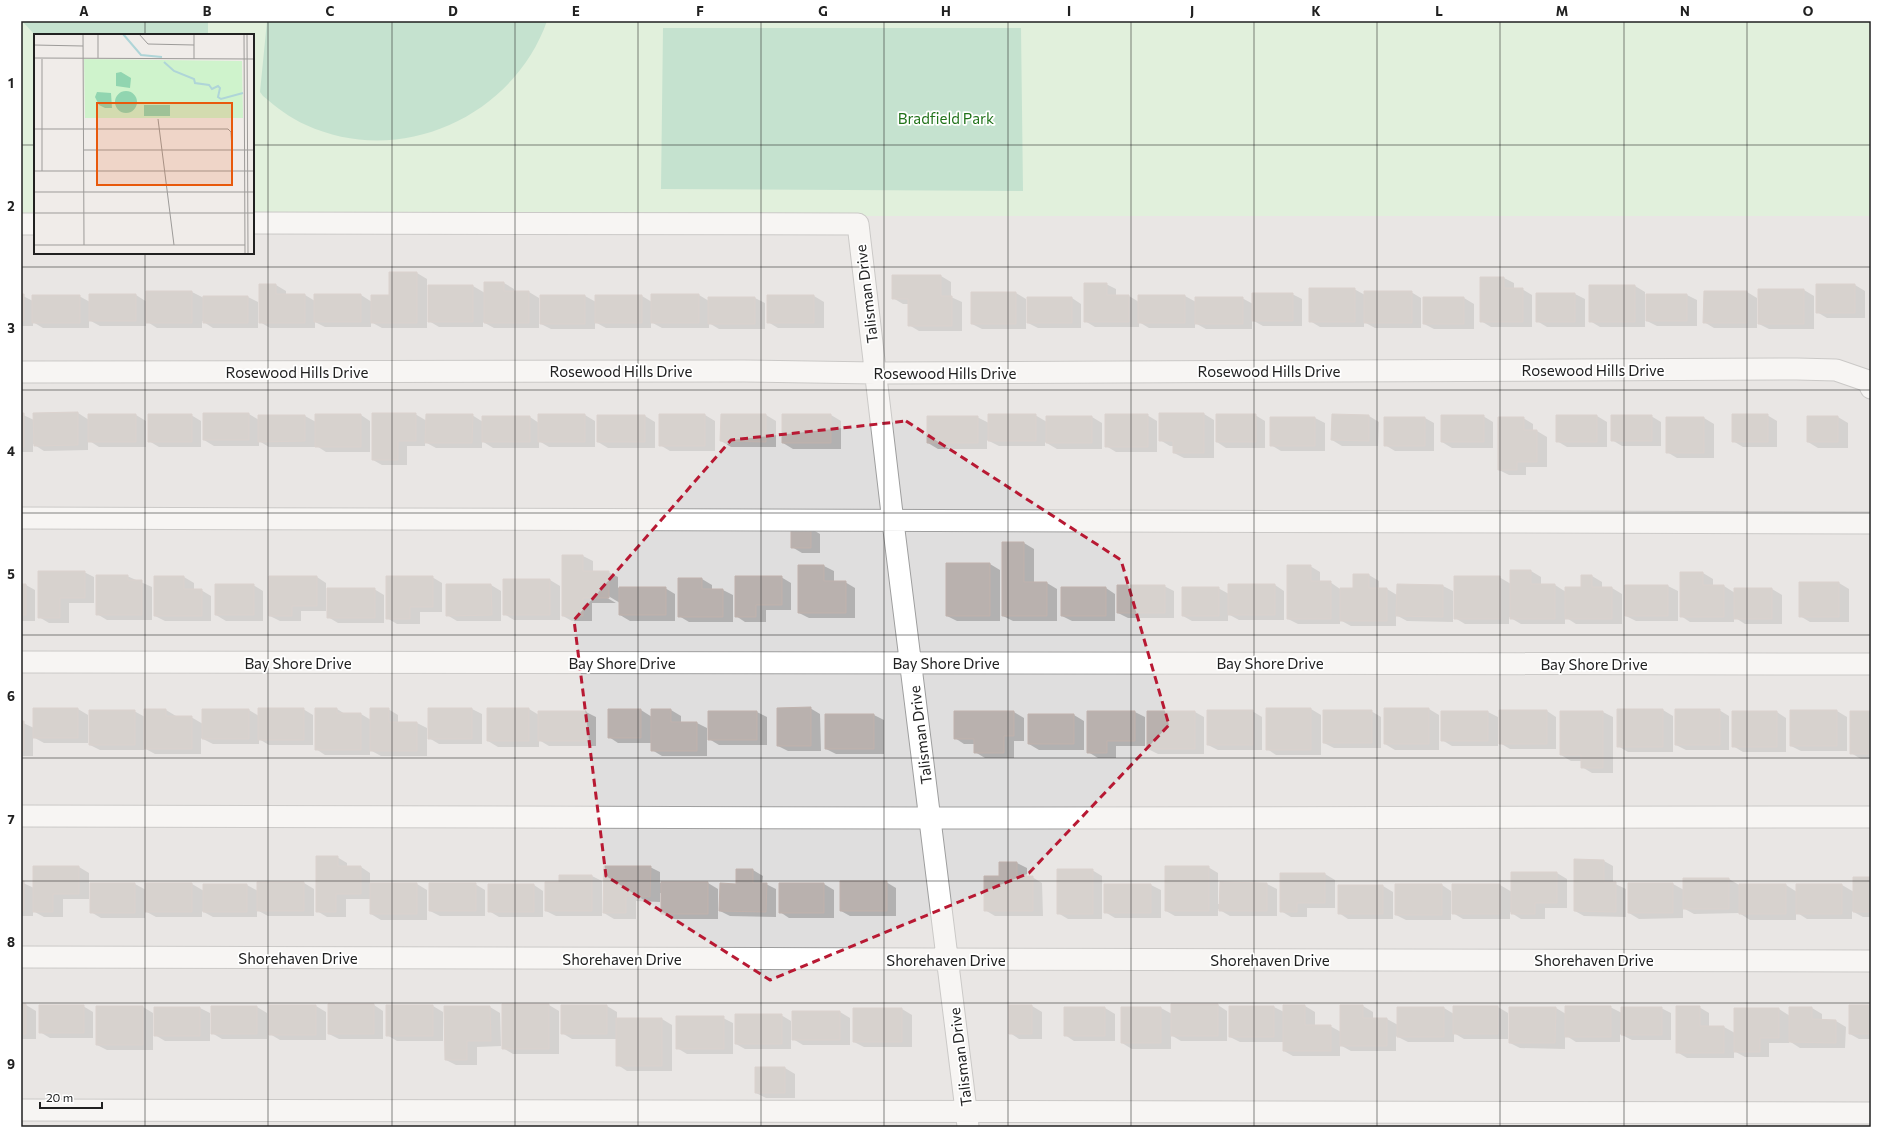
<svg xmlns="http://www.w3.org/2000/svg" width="1892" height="1148" viewBox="0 0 1892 1148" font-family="Commissioner,sans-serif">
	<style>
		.residential { fill: #dfdede }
		.park { fill: #cff3cc }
		.pitch { fill: #91d5b0 }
		.shadow { fill: #0003 }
		.building { fill: #b9b1ae; stroke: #c0b2ad }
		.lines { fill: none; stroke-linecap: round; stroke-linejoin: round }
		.minor-casing { stroke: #9e9e9e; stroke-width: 23 }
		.minor { stroke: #fff; stroke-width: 21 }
		.marked { fill: none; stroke: #b81933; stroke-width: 3; stroke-dasharray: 8 5; stroke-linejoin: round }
		.grid { fill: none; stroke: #212121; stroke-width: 1; stroke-opacity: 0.55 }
		.labels { text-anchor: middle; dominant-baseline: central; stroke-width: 3.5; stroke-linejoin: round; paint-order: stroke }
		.park-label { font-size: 15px; fill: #21731a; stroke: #fff }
		.street-label { font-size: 15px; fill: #212121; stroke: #fff }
		.inset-river { fill: none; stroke: #afd5d8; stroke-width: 2 }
		.inset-road { fill: none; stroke: #9d9b99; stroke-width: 1 }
		.view { fill: #e8590c; fill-opacity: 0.15; stroke: #e8590c; stroke-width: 2 }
		.inset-edge { fill: none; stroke: #212121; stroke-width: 2 }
		.neatline { fill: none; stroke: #212121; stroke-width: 1.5 }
		.grid-label { font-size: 13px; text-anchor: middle; font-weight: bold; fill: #212121 }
	</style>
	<rect width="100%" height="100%" fill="#f0ece9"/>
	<path class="residential" d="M21 216H35V253H253V216H1871V1127H21Z"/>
	<path class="park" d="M21 21H1871V216H253V35H35V216H21Z"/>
	<path class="pitch" d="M22 21H208V35H35Z
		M267 21H547C513 117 400 168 306 125 290 118 276 107 263 96L260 92Z
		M663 28H1021L1023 191 661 189Z"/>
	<path class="shadow" d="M390 273H417L427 279V328H382L371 322V327H325L315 322V328H270L260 322 276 285 286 291V295H305L315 301V295H361L372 302 390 296Z
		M893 276H941L951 282V297L962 302V331H919L909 325V304H903L893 298Z
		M1504 278 1514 283V289H1522L1532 295V327H1491L1481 321Z
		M504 283 514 289V292H529L539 298V328H494L483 322V327H439L429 321V286H473L485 293Z
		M1106 284 1116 289V296H1129L1139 302V296H1185L1196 302 1242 298 1253 304 1292 294 1302 299V326H1263L1252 320V329H1206L1195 323V328H1149L1139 322V327H1095L1085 321Z
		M1817 285H1855L1865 291V318H1827L1817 312Z
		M1590 286H1635L1645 292V327H1600L1590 321Z
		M1354 289 1365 295 1411 292 1421 298V328H1375L1364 322V327H1320L1310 321Z
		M1759 290H1804L1814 296V329H1769L1759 324Z
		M147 292H192L204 298 248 297 258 302V328H213L202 321V328H157L146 321V326H100L89 320V328H43L33 322V326H21V295L33 301 79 296 90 302 136 295 147 302Z
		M1705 292H1747L1757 298V328H1714L1704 322Z
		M972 293H1016L1026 299V329H982L972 324Z
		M1537 294H1575L1585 299V327H1547L1537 321Z
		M699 295 709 301 755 298 765 303V329H719L709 323V328H662L651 322V328H606L595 322V329H551L541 324V296H585L596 302 642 296 652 302Z
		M1647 295H1687L1697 300V326H1657L1647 321Z
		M814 296 824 302V328H778L768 322Z
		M1072 298 1081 304V328H1038L1028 323Z
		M1464 298 1474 304V329H1434L1424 324Z
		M78 413 89 420 136 415 146 421V447H99L88 440V450L44 451 33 444V452H21V414L34 420Z
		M249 414 259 420 305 416 316 422 361 415 370 421V452H326L315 445V447H269L259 441V446H214L204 440Z
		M415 414 427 421 472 415 483 422 530 417 539 423V415H585L595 421V447H549L539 441V448H493L482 441V448H436L425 442V446H407V465H382L373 460Z
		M1204 414 1214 420V458H1184L1174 453V446H1170L1160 440Z
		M191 415 201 421V447H159L149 441Z
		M705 415 715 421V451H670L660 445Z
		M766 415 776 421V447H731L721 441Z
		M831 415 841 421V449H793L783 443Z
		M1035 415 1047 422 1092 417 1102 423V449H1057L1045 442V446H999L987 440V449H938L928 443 977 417 989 423Z
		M1147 415 1157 421V452H1116L1106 446Z
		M1255 415 1265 421V448H1226L1217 442Z
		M1767 415 1777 421V447H1743L1733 441Z
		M645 416 655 422V448H608L598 442Z
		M1369 416 1379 422 1378 446H1342L1332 440Z
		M1483 416 1493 422V448H1452L1442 442Z
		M1597 416 1607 422V447H1567L1557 441Z
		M1651 416 1661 422V446H1622L1612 440Z
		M1808 417H1838L1848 423V448H1818L1808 442Z
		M1315 418 1325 423V451H1281L1271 445Z
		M1425 418 1434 423V451H1395L1385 445Z
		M1523 418 1533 424V431H1537L1547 437V467H1526V475H1509L1499 470Z
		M1667 418H1704L1714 424V458H1677L1667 452Z
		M810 528 820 534V553H802L792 547Z
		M1024 543 1034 549V583H1047L1057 589V621H1013L1003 616Z
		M583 556 593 561V572H608L618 577V588H665L675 594V621H630L620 615V603L605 594 604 596 616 603H592V621H572L563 616Z
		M990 564 1000 570V621H957L947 616Z
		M824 566 834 571V582H845L855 588V618H809L799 613Z
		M1310 566 1320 572V582H1330L1340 589H1354L1369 575 1379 581V589H1387L1397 595 1398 585 1443 586 1453 591V622L1407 621 1396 615V626H1351L1340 620V624H1298L1288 619Z
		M1511 571H1531L1541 577V585H1555L1566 592 1582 588V576H1592L1602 582V588H1612L1622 594V624H1576L1565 617V624H1521L1509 617V624H1465L1455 618 1499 577 1511 584Z
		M84 572 94 577V603H69V623H49L39 617Z
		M1681 573H1703L1713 579V586H1724L1735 593 1772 589 1782 595V624H1745L1734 617V622H1690L1681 616Z
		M127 576 152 587V620H107L97 614Z
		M184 577 194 583V590H201L211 596V621H165L155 616Z
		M317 577 326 583V611H301V621H280L270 616Z
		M432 577 442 583V612H420V624H397L387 618Z
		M781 577 791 583V610H766V622H745L736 616Z
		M702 579 712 585V590H723L733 595V622H689L679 616Z
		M550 580 560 586V620H514L504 614Z
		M1800 583H1839L1849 589V622H1810L1800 616Z
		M21 585H26L35 590V621H21Z
		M253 585 263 591V621H226L216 615Z
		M491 585 501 591V621H457L447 615Z
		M1275 585 1284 591V620H1239L1228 614V621H1192L1183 616 1218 588 1229 594Z
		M1164 586 1174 591V618H1128L1118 613Z
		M1668 586 1678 591V621H1636L1626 616Z
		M1106 588 1115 594V621H1072L1062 616Z
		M374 589 384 595V623H338L328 617Z
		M810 708 820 714 821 751H788L778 746Z
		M78 709 88 715V743H44L33 737V756H21V722L34 728Z
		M303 709 313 715V745H269L259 739V744H213L201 738V754H155L144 748V750H100L90 745 134 711 145 717V710H166L176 716 191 717 203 724 249 710 259 716Z
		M337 709 345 714H361L371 720 388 709 398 715V723H417L427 728V756H381L370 750V755H325L316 749Z
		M472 709 482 714V744H439L429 738Z
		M529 709 539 715 586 712 596 717V746H549L539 740V747H498L488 741Z
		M1267 709H1311L1321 715V755H1276L1267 749Z
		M1385 709H1429L1439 715V750H1395L1385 744Z
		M641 710 652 717 671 710 681 716V723H697L707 728V756H662L652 750V743H618L609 737Z
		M1618 710H1663L1673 716V752H1628L1618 746Z
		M1719 710 1729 716V750H1686L1676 745Z
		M1252 711 1262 717V750H1218L1208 745Z
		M1371 711 1381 717V748H1334L1324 743Z
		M1547 711 1556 717V749H1510L1500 743Z
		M1837 711 1847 717V751H1801L1791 746Z
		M757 712 767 717V745H719L709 739Z
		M955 712H1014L1024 718V741H1014V758H985L975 752V744H964L955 738Z
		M1135 712 1145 717V746H1116V758H1098L1088 752Z
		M1195 712 1204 717V754H1158L1148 749Z
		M1488 712 1498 717V746H1452L1442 740Z
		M1603 712 1613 717V773H1592L1582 767V761H1571L1561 755Z
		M1777 712 1786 718V752H1743L1733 746Z
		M1871 712V759H1861L1851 753Z
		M874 715 884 720V754H836L826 749Z
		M1074 715 1084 721V750H1039L1029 744Z
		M337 857 347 863V867H361L370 873V884H417L427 890V920H381L371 914V899H346V917H327L317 911Z
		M1604 861 1613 866V883L1626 889V917L1584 916 1575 911Z
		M1017 863 1027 868V877H1032L1042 883 1043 916H995L985 910 1000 877Z
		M79 867 89 873V899H63V917H44L33 911V916H21V882L34 888Z
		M650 867 660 872V883H708L718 889V919H672L662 913V893H660V902L636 901V919H614L604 913Z
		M1208 867 1218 873V904H1220L1221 883 1267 884 1277 889V916H1230L1218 909V916H1175L1166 911Z
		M753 870 763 876 762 884H766L776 889V917L730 916 720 911 737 885Z
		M1092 870 1102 876V919H1068L1058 913Z
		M1512 873H1557L1567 879V908H1545V919H1521L1510 912V919H1463L1453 913V885H1500L1512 892Z
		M1325 874 1335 880V908H1307V917H1291L1281 911Z
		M560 876H592L602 881V916H556L546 911 560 883Z
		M1871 878V917H1863L1852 911V919H1807L1796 912V920H1750L1739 913 1694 914 1683 908V918L1639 919 1629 913 1673 884 1684 890 1729 879 1739 885H1786L1797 892V885H1842L1854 892Z
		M886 882 896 888V916H850L841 911Z
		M258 883H304L314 889V916H268L257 910V917H213L202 911V917H156L145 911V918H101L91 912V884H135L146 890V884H192L204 891 247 885 258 891Z
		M475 884 485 890V916H440L430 911Z
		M824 884 834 890V918H789L780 912Z
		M534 885 543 891V917H499L489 911Z
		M1105 885H1151L1161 890V918H1115L1105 912Z
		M1442 885 1451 891V920H1406L1396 915Z
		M1383 886 1393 892V919H1348L1339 913Z
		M21 1005H26L36 1011V1039H21Z
		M374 1005 383 1011V1039H339L329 1034Z
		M549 1005 559 1011V1054H513L503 1048Z
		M1218 1005 1227 1011V1041H1181L1171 1035V1049H1132L1122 1043V1008H1161L1172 1014Z
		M83 1006 93 1012V1038H50L40 1032Z
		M316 1006 326 1012V1040H280L270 1034Z
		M387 1006H433L443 1012V1041H397L387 1035Z
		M607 1006 617 1012V1019H662L672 1025V1071H627L618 1065V1039H572L562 1033Z
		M1010 1006H1032L1042 1012V1039H1019L1010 1033Z
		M1305 1006 1315 1012V1026H1330L1341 1032 1363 1006 1373 1012V1019H1387L1398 1025 1444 1008 1454 1014 1498 1007 1508 1013V1039H1464L1454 1033V1042H1408L1396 1036V1051H1351L1340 1045V1056H1293L1284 1051V1042H1240L1230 1037 1274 1007 1284 1012Z
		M1871 1006V1039H1859L1850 1034Z
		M143 1007 153 1013V1050H107L97 1045Z
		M257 1007 267 1013V1039H222L212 1033Z
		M445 1007H490L500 1013 501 1046 477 1047V1065H456L446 1060Z
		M1610 1007 1622 1013 1661 1008 1671 1013V1040H1632L1620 1034V1042H1576L1565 1035V1049L1520 1048 1510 1043 1556 1008 1566 1014Z
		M1699 1007 1709 1013V1027H1724L1735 1033 1779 1009 1790 1016 1812 1008 1822 1014V1020L1836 1021 1846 1027 1845 1048H1800L1789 1041V1043H1769V1057H1745L1734 1051V1058H1687L1677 1052Z
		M200 1008 210 1013V1041H165L155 1035Z
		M1105 1008 1115 1014V1041H1074L1065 1035Z
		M902 1009 912 1015V1047H864L854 1042Z
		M840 1012 850 1018V1045H803L793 1039Z
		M781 1015 791 1021V1049H745L736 1044Z
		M723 1018 733 1023V1054H687L677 1048Z
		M756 1068H785L795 1074V1098H766L756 1093Z"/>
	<path class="building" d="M389 272H417V323H371V295H389Z
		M892 275H941V296H952V326H908V299H892Z
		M1480 277H1504V288H1523V322H1480Z
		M484 282H504V291H529V323H484Z
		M1084 283H1107V295H1129V322H1084Z
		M259 284H276V294H305V323H259Z
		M1816 284H1855V313H1816Z
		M428 285H473V322H428Z
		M1589 285H1635V322H1589Z
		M1309 288H1355V322H1309Z
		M1758 289H1804V324H1758Z
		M146 291H192V323H146Z
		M1364 291H1412V323H1364Z
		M1704 291H1747V323H1703Z
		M971 292H1016V324H971Z
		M1252 293H1293V321H1252Z
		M1536 293H1575V322H1536Z
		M21 294H24V321H21Z
		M89 294H136V321H89Z
		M314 294H361V322H314Z
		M651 294H699V323H651Z
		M1646 294H1687V321H1646Z
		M32 295H80V323H32Z
		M540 295H585V324H540Z
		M595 295H642V323H595Z
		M767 295H814V323H767Z
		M1138 295H1185V323H1138Z
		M203 296H248V323H203Z
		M708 297H755V324H708Z
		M1027 297H1072V323H1027Z
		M1195 297H1243V324H1195Z
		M1423 297H1464V324H1423Z
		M78 412V445L34 446 33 413Z
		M21 413H24V447H21Z
		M203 413H249V440H203Z
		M372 413H416V441H398V460H372Z
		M1159 413H1204V453H1173V441H1159Z
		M88 414H136V442H88Z
		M148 414H192V442H148Z
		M315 414H361V447H315Z
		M426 414H473L472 443H425Z
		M538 414H585V442H538Z
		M659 414H705V446H659Z
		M721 414H766V442L720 441Z
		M782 414H831V443H782Z
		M988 414H1036V441H988Z
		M1105 414H1148V447H1105Z
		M1216 414H1256V442H1216Z
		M1332 414 1369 415V441L1331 440Z
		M1732 414H1768V442H1732Z
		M258 415H305V441L258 442Z
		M597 415H645V442H597Z
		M1441 415H1484V442H1441Z
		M1556 415H1597V442H1556Z
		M1611 415H1652V441H1611Z
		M482 416H530V442H482Z
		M927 416H978V443H927Z
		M1046 416H1092V443H1046Z
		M1807 416H1838V442H1807Z
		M1270 417H1315V446H1270Z
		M1384 417H1425V446H1384Z
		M1498 417H1524V430H1537V462H1517V470H1498Z
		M1666 417H1704V453H1666Z
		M791 527H811V548H791Z
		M1002 542H1024V582H1047V616H1002Z
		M562 555H583V571H609V598H583V616H562Z
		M946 563H990V616H946Z
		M798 565H824V581H846V613H798Z
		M1287 565H1311V581H1331V619H1287Z
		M1510 570H1531V584H1555V619H1510Z
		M38 571H85V598H60V618H38Z
		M1680 572H1703V585H1724V617H1680Z
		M1353 574H1369V588H1387V621H1340V588H1353Z
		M96 575H128V580H142V615H96Z
		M1581 575H1592V587H1612V619H1565V587H1581Z
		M154 576H184V589H202V616H154Z
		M269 576H317V606H292V616H269Z
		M386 576H433V607H410V619H386Z
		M735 576H782V605H756V617H735Z
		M1454 576H1500V619H1454Z
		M678 578H702V589H723V617H678Z
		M503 579H550V615H503Z
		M1799 582H1839V617H1799Z
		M21 584H26V615H21Z
		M215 584H254V615H215Z
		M446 584H491L492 615 446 616Z
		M1228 584H1275V615H1228Z
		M1397 584 1443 585V617L1396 616Z
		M1117 585H1165V613H1117Z
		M1625 585H1668V616H1625Z
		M619 587H666V615H619Z
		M1061 587H1106V616H1061Z
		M1182 587H1219V616H1182Z
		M327 588H375V618H327Z
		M1734 588H1772V619H1734Z
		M811 707V746H777V708Z
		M33 708H78V738H33Z
		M258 708H304V740H258Z
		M315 708H337V713H361V750H315Z
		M370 708H389V722H417V751H370Z
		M428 708H472V739H428Z
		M487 708H529V741H487Z
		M1266 708H1311V750H1266Z
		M1384 708H1429V744H1384Z
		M144 709H166V716H192V749H144Z
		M202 709H249V739H202Z
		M608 709H641V738H608Z
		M651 709H671V722H697V751H651Z
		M1617 709H1663V747H1617Z
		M1675 709H1720V745H1675Z
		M89 710H135V745H89Z
		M1207 710H1253V745H1207Z
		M1323 710H1372V743H1323Z
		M1499 710H1547V744H1499Z
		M1790 710H1837V746H1790Z
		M538 711H586V741H538Z
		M708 711H757V740H708Z
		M954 711H1014V736H1004V753H974V739H954Z
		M1087 711H1135V741H1107V753H1087Z
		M1147 711H1195V749H1147Z
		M1441 711H1488V741H1441Z
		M1560 711H1603V768H1581V755H1560Z
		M1732 711H1777V747H1732Z
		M1850 711H1871V754H1850Z
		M825 714H874V749H825Z
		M1028 714H1074V744H1028Z
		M21 721H24V751H21Z
		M316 856H338V866H361V894H336V912H316Z
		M1574 859 1604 860V882H1616V912L1574 911Z
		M999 862H1017V876H1033V911H984V876H999Z
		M33 866H79V894H53V912H33Z
		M604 866H651L650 897 626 896V913H603Z
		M1165 866H1209V911H1165Z
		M736 869H753V883H767L766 912 719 911 720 883 736 884Z
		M1057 869H1093V914H1057Z
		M1511 872H1557V903H1535V914H1511Z
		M1280 873H1325V903H1297V912H1280Z
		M559 875H592V911H545V882H559Z
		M1853 877H1871V912H1853Z
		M1683 878H1729V909H1683Z
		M21 881H24V911H21Z
		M840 881H887V911H840Z
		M257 882H304V911H257Z
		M661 882H708V914H661Z
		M1220 882 1267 883V911H1219Z
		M90 883H135V913H90Z
		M145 883H192V912H145Z
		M370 883H417V914H370Z
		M429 883H476V911H429Z
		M779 883H824V913H779Z
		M1628 883H1673V913H1628Z
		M203 884H247V912H203Z
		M488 884H534V912H488Z
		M1104 884H1151V913H1104Z
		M1395 884H1442V915H1395Z
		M1452 884H1500V914H1452Z
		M1739 884H1786V914H1739Z
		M1796 884H1842V914H1796Z
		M1338 885H1383V914H1338Z
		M21 1004H26V1034H21Z
		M328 1004H374V1034H328Z
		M502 1004H549V1049H502Z
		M1171 1004H1218V1036H1171Z
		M39 1005H84V1033H39Z
		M269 1005H316V1035H269Z
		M386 1005H433V1036H386Z
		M561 1005H607V1034H561Z
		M1009 1005H1032V1034H1009Z
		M1283 1005H1305V1025H1331V1051H1283Z
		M1340 1005H1363V1018H1387V1046H1340Z
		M1849 1005H1871V1034H1849Z
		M96 1006H143V1045H96Z
		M211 1006H257V1034H211Z
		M444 1006H490L491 1041H467V1060H445Z
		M1229 1006H1274V1037H1229Z
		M1453 1006H1498V1034H1453Z
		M1565 1006H1611V1037H1565Z
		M1676 1006H1700V1026H1724V1053H1676Z
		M154 1007H200V1036H154Z
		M1064 1007H1105V1036H1064Z
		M1121 1007H1161V1043H1121Z
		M1397 1007H1444V1037H1397Z
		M1509 1007H1556L1555 1043H1509Z
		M1621 1007H1662V1035H1621Z
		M1789 1007H1812V1019L1836 1020V1043L1789 1042Z
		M853 1008H902V1042H853Z
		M1734 1008H1779V1038H1760V1052H1734Z
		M792 1011H840V1040H792Z
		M735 1014H782V1044H735Z
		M676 1016H724V1049H676Z
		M616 1018H662V1066H616Z
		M755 1067H785V1093H755Z"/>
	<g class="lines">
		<g class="minor-casing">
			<path id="minor" d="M253 223 858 224 893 522 968 1126
				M21 224H35
				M21 372 744 371 876 373 1797 369 1836 370 1868 381 1871 388
				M21 518 1871 523
				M21 662 1871 664
				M21 816 930 818 1871 817
				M21 957 1871 961
				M21 1110 1871 1113"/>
		</g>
		<use href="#minor" class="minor"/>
	</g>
	<path d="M0 0H1892V1148H0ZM906 421 1121 560 1169 725 1029 873 770 980 606 876 574 620 731 440Z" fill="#f0ece9" fill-opacity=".55" fill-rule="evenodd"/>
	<path class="marked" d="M906 421 1121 560 1169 725 1029 873 770 980 606 876 574 620 731 440Z"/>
	<path class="grid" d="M145 21V35M268 21V1127M392 21V1127M515 21V1127M638 21V1127M761 21V1127M884 21V1127M1008 21V1127M1131 21V1127M1254 21V1127M1377 21V1127M1500 21V1127M1624 21V1127M1747 21V1127M21 145H35M253 145H1871M145 253V1127M21 267H1871M21 390H1871M21 513H1871M21 635H1871M21 758H1871M21 881H1871M21 1003H1871"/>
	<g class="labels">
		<g class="park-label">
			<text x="946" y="118">Bradfield Park</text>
		</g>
		<g class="street-label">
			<text transform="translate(866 294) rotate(-97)">Talisman Drive</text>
			<text x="1593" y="370">Rosewood Hills Drive</text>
			<text x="621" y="371">Rosewood Hills Drive</text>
			<text x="1269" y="371">Rosewood Hills Drive</text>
			<text x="297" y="372">Rosewood Hills Drive</text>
			<text x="945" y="373">Rosewood Hills Drive</text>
			<text x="298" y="663">Bay Shore Drive</text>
			<text x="622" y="663">Bay Shore Drive</text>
			<text x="946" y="663">Bay Shore Drive</text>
			<text x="1270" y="663">Bay Shore Drive</text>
			<text x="1594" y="664">Bay Shore Drive</text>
			<text transform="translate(920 735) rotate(-97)">Talisman Drive</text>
			<text x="298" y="958">Shorehaven Drive</text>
			<text x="622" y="959">Shorehaven Drive</text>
			<text x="946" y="960">Shorehaven Drive</text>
			<text x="1270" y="960">Shorehaven Drive</text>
			<text x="1594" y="960">Shorehaven Drive</text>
			<text transform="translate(960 1057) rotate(-97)">Talisman Drive</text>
		</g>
	</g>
	<g transform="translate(34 34)">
		<rect width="220" height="220" fill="#f0ece9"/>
		<path d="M50 25 208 27 209 84H51Z" fill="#cff3cc"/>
		<path d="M87 38 97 44 96 54 82 52V39ZM81 68a11 11 0 1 1 22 0a11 11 0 1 1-22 0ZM63 58 77 59 78 74H71L65 71 61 63ZM110 71H136V82H110Z" fill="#91d5b0"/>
		<path class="inset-river" d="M89 0 107 21 128 23M130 28 140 37 160 45 161 49 175 51 178 55 184 52 186 54 184 63 187 65 209 59"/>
		<path class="inset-road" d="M49 0 50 211M105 0 114 10 160 11M160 0V25M210 0 211 220M213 0 214 220M0 11 49 12M0 24 220 25M64 24V0M8 25V137M124 85 140 211M0 95H194L197 98 198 116M50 116H220M0 137H220M0 158H220M0 179H220M0 211H211"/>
		<path class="view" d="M63 69H198V151H63Z"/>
		<rect width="220" height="220" class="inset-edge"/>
	</g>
	<rect width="1892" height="1148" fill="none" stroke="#ffffff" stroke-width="44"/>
	<path d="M40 1102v6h62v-6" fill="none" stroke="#212121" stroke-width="2"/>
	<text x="46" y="1102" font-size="12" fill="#212121" stroke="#ffffff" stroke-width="3" paint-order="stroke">20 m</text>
	<rect x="22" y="22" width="1848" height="1104" class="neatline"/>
	<g class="grid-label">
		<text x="84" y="16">A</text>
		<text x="207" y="16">B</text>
		<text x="330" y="16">C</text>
		<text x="453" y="16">D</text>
		<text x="576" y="16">E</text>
		<text x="700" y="16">F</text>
		<text x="823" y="16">G</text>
		<text x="946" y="16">H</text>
		<text x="1069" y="16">I</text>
		<text x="1192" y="16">J</text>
		<text x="1316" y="16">K</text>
		<text x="1439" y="16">L</text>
		<text x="1562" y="16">M</text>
		<text x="1685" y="16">N</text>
		<text x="1808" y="16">O</text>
		<text x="11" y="88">1</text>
		<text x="11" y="211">2</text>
		<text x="11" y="333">3</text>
		<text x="11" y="456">4</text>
		<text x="11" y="579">5</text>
		<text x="11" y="701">6</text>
		<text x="11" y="824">7</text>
		<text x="11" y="947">8</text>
		<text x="11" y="1069">9</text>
	</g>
</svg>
